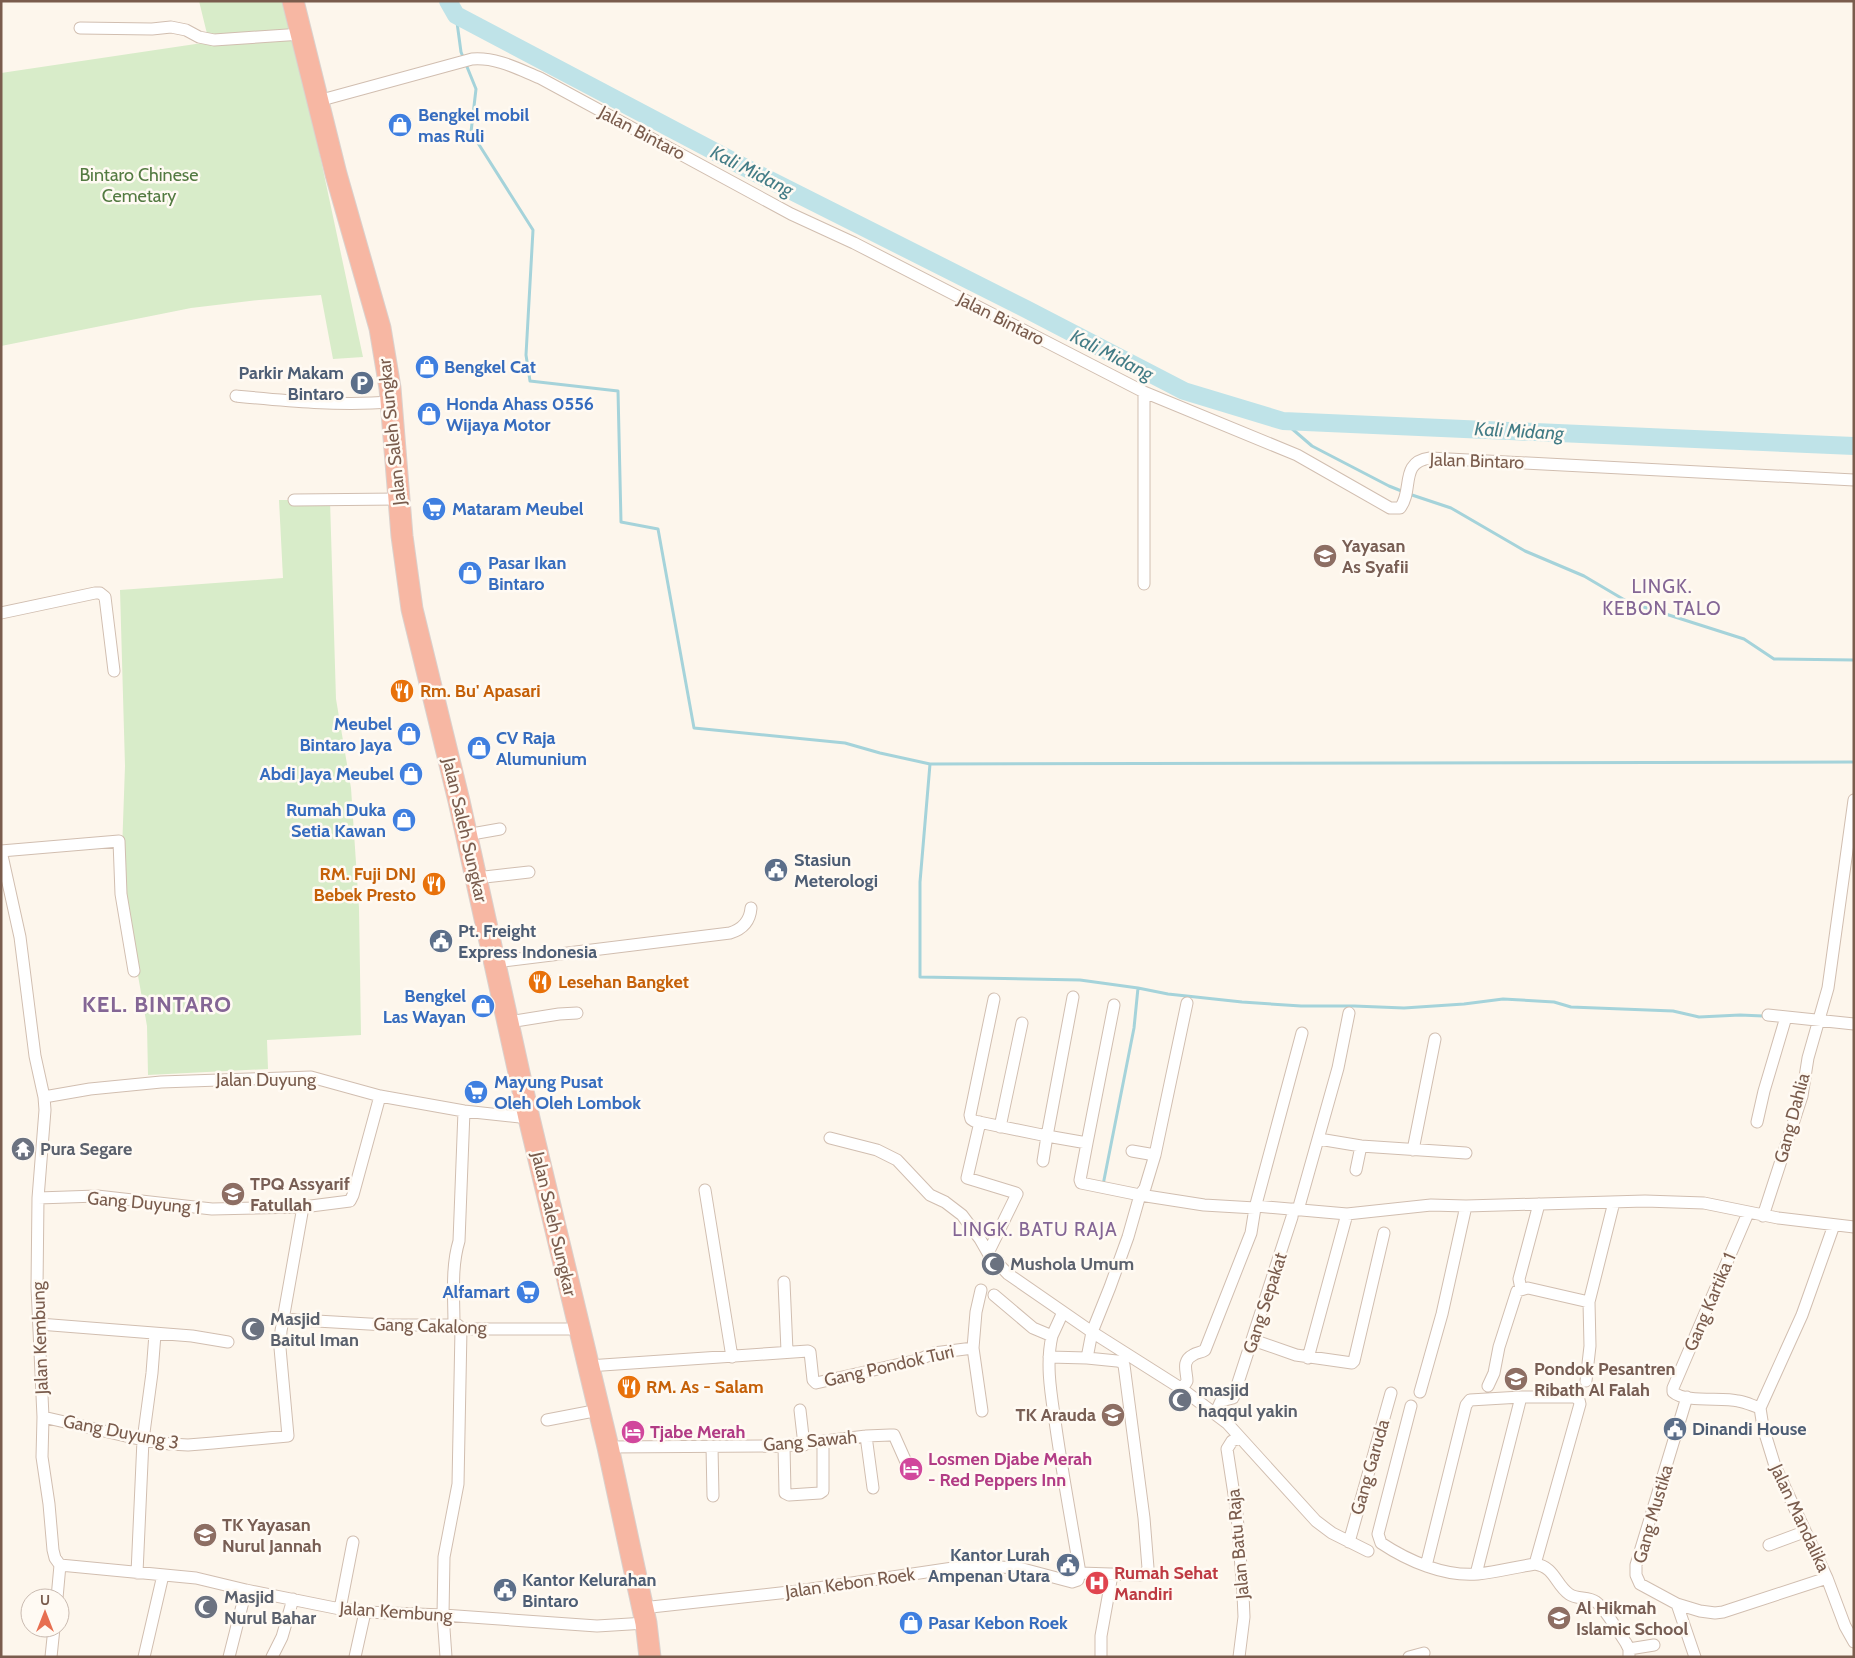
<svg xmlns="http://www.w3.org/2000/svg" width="1855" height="1658" viewBox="0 0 1855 1658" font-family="Cabin,sans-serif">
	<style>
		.green { fill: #d8ecc9 }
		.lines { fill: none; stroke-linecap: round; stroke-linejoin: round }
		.stream { stroke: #a5d3da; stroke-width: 3 }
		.river { stroke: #bfe3e8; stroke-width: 18 }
		.street-casing { stroke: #d1beb0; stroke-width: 13 }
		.highway-casing { stroke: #dad1cd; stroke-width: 23 }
		.street { stroke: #fff; stroke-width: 11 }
		.highway { stroke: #f7b7a3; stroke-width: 21 }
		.labels { text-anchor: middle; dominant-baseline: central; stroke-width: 5; stroke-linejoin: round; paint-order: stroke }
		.shop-label { font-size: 18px; font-weight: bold; fill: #366cbe; stroke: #fffaf3; text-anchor: start }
		.street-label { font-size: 18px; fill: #7a5c4d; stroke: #fffaf3 }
		.park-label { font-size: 18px; fill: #537a41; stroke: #fffaf3 }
		.service-label { font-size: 18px; font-weight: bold; fill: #4e5e75; stroke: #fffaf3; text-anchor: start }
		.education-label { font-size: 18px; font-weight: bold; fill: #785e54; stroke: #fffaf3; text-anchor: start }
		.food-label { font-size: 18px; font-weight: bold; fill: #c56008; stroke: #fffaf3; text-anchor: start }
		.worship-label { font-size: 18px; font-weight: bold; fill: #5b616d; stroke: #fffaf3; text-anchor: start }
		.hotel-label { font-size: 18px; font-weight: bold; fill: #b23c85; stroke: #fffaf3; text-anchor: start }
		.health-label { font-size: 18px; font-weight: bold; fill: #be3a42; stroke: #fffaf3; text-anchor: start }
		.water-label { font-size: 19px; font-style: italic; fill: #437c86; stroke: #fffaf3 }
		.neighbourhood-label { font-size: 19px; letter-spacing: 1px; fill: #846695; stroke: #fffaf3 }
		.district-label { font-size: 22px; font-weight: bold; letter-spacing: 1px; fill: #846695; stroke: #fffaf3 }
	</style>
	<rect width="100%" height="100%" fill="#fdf6ec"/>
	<path class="green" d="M199 1H287L363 357 333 359 321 295 259 300 191 308 1 346V73L209 42Z
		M279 500H330L336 699 351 788 359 908 361 1035 267 1040 268 1069 148 1075 147 1026 125 903 122 851 125 766 120 590 283 578Z"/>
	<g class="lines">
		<path class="stream" d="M456 15 461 52 476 89 471 132 533 230 526 355 530 381 618 391 621 522 658 529 694 728 845 743 880 753 930 764 1854 762
			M1283 421 1312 446 1389 486 1404 492
			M1409 494 1451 508 1525 551 1584 576 1628 602 1744 639 1774 659 1854 660
			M930 764 920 882V977L1080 980 1138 988 1134 1028 1103 1185
			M1138 988 1168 994 1242 1002 1301 1006H1354L1404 1008 1464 1004 1503 999 1554 1002 1571 1007 1673 1011 1699 1017 1740 1015 1763 1016"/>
		<path class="river" d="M448 1 456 15 742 166 1026 309 1184 391 1283 421 1854 446"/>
		<g class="street-casing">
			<path id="street" d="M80 28 152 29 171 27 186 30 199 37 214 40 302 34
				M318 101 472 59C497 57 518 69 540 78L791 214 854 243 1144 392 1297 455 1390 508H1400C1414 490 1399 462 1430 458L1854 480
				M1144 392V584
				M236 396C288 401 339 406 391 402
				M294 500 399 499
				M1 613 95 593H100L105 597 114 671
				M466 835 500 829
				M1 851 20 937 35 1056 44 1097
				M1 851 119 841 121 894 134 971
				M476 878 529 872
				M495 962 730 933C743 929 750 921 751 908
				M1073 997 1047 1136 1087 1143 1080 1180 1081 1183 1140 1195 1204 1205 1255 1208
				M994 999 970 1115 971 1119 974 1121 1047 1136 1043 1161
				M1768 1015 1854 1024
				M509 1022 559 1014 577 1013
				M980 1122 967 1178 1016 1193 1017 1194 988 1253
				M1757 1122 1764 1091 1786 1017
				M1000 1127 1022 1023
				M830 1138 877 1150 897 1160 930 1195 945 1202 962 1215 980 1239 988 1253 1008 1274 1092 1332 1182 1389 1227 1423 1316 1521 1332 1533 1368 1551
				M1319 1139 1361 1146 1466 1153
				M1087 1143 1114 1005
				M1413 1150 1435 1039
				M1132 1151 1155 1155
				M1356 1170 1361 1146
				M705 1190 732 1357
				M38 1198 97 1196 212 1209 303 1207 350 1201 353 1195 380 1096
				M1256 1206 1347 1214 1431 1205 1466 1206
				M1298 1210 1338 1068 1349 1013
				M1748 1213 1673 1388V1392C1685 1403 1722 1397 1738 1401 1746 1402 1753 1406 1760 1408
				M1763 1216 1802 1096 1808 1058 1828 988 1854 800
				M1834 1225 1802 1315 1760 1408 1763 1427 1775 1466 1827 1578 1845 1626 1854 1642
				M784 1282 787 1351
				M1521 1289 1519 1279 1539 1204
				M994 1295 1033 1328 1052 1336C1045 1366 1052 1399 1056 1428 1063 1477 1072 1525 1080 1573L1141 1575 1146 1572 1148 1568 1144 1518 1124 1365 1121 1362 1117 1361 1087 1358 1049 1357
				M282 1319 386 1325H458L461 1329H578
				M39 1324 192 1336 228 1342
				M454 1325C454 1298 451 1267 459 1241L464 1111
				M1052 1336 1063 1312
				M1253 1340 1296 1355 1352 1363 1354 1361 1384 1233
				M973 1348 976 1312 981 1290
				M1087 1358 1092 1332 1110 1287 1128 1237 1140 1195 1145 1188 1155 1155 1187 1003
				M1308 1358 1347 1214
				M588 1366 808 1351 810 1352 813 1380 816 1383 918 1360 934 1353 973 1348 982 1411
				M1586 1381 1590 1346 1589 1302
				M1488 1386 1494 1373 1499 1347 1517 1291 1528 1288 1589 1302 1614 1202
				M1182 1389 1187 1381C1187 1372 1181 1361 1193 1355 1197 1352 1201 1353 1205 1350L1251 1233 1255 1208 1302 1033
				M1420 1392 1442 1314 1466 1206 1645 1201 1704 1203 1778 1218 1854 1227
				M1687 1397 1636 1565V1575L1640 1584 1677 1604 1700 1611 1715 1613 1723 1612 1827 1578
				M1411 1406 1378 1534 1381 1543C1408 1561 1445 1577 1478 1574 1497 1572 1516 1567 1535 1564 1555 1567 1555 1584 1569 1594 1577 1600 1588 1596 1596 1602 1605 1608 1619 1633 1626 1643L1629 1649V1657
				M800 1410 804 1445
				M1215 1414 1221 1401 1233 1398 1292 1217 1293 1209
				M43 1417 143 1440 170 1444 188 1445 213 1443 288 1436 280 1348 281 1331 303 1207
				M547 1420 599 1410
				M866 1436 873 1488
				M784 1446 785 1493 789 1495 820 1493 823 1491V1442
				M608 1447 784 1446 866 1436 890 1435H894L906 1462
				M712 1447 713 1496
				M1349 1542 1391 1393
				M1769 1545 1804 1532
				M60 1565 196 1578 246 1590 340 1609 357 1610 365 1612 443 1615 597 1626 646 1623
				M1426 1566 1466 1405 1470 1400 1521 1397H1575L1579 1400 1580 1404 1535 1564
				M137 1573 143 1440 152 1373 155 1334
				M1476 1574 1521 1397
				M57 1598 60 1565 55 1558 53 1550 49 1504 42 1457 43 1417 37 1287 38 1198 45 1110 44 1097 90 1089 161 1082 311 1077 380 1096 464 1111 529 1118
				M1677 1604 1695 1657
				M642 1608 798 1591 953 1568 981 1566 1019 1568 1072 1582 1078 1580 1080 1573
				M340 1609 353 1542
				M1629 1649 1654 1645
				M51 1657 54 1628
				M144 1657 163 1575
				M229 1657 246 1590
				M272 1657 282 1637 293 1599
				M355 1657 365 1612
				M446 1657 443 1615 444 1557 458 1484 461 1329
				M1101 1657V1636L1112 1575
				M1239 1657 1244 1617 1243 1594 1237 1514 1227 1449 1232 1441 1239 1438
				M1409 1657 1424 1653"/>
		</g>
		<g class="highway-casing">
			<path id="highway" d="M293 1 336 174 380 328 390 388 402 536 412 609 459 801 529 1118 608 1447 646 1623 650 1657"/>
		</g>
		<use href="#street" class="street"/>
		<use href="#highway" class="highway"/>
	</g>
	<defs>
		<g id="shop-disc" transform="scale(1.25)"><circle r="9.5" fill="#3f7fe0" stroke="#fffaf3"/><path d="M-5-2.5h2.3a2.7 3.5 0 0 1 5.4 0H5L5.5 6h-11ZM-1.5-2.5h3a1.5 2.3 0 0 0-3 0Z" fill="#fff"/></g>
		<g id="parking-disc" transform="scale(1.25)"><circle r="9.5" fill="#5c6f8a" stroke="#fffaf3"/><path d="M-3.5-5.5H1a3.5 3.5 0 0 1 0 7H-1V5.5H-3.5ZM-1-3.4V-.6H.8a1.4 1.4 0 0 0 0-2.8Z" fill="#fff"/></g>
		<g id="supermarket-disc" transform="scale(1.25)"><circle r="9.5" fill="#3f7fe0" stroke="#fffaf3"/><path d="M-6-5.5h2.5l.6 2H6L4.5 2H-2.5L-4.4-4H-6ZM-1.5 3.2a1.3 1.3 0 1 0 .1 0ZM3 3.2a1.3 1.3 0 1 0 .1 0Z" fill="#fff"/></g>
		<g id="school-disc" transform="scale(1.25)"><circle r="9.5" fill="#8d6e63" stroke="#fffaf3"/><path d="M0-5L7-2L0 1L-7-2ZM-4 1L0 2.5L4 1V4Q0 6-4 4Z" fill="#fff"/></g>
		<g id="restaurant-disc" transform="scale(1.25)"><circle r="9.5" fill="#e8710a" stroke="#fffaf3"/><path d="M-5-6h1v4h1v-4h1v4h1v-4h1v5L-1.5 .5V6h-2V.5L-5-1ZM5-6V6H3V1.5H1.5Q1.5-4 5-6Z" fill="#fff"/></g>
		<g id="civic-disc" transform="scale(1.25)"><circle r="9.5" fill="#5c6f8a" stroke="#fffaf3"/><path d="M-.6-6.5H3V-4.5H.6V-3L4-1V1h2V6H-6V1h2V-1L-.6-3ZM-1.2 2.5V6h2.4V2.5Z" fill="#fff"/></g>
		<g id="temple-disc" transform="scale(1.25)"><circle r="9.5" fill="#6b7280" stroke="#fffaf3"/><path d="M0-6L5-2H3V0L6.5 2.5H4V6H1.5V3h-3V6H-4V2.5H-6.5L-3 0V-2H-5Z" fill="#fff"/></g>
		<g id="mosque-disc" transform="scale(1.25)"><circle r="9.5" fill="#6b7280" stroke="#fffaf3"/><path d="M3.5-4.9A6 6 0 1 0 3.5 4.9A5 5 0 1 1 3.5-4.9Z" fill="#fff"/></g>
		<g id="hotel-disc" transform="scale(1.25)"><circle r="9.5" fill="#d1479c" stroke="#fffaf3"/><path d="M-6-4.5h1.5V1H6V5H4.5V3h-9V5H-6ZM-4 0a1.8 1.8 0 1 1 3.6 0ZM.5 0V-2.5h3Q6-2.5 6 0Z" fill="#fff"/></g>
		<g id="hospital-disc" transform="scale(1.25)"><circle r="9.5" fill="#e0444e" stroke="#fffaf3"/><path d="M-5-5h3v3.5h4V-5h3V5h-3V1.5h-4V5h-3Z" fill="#fff"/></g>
	</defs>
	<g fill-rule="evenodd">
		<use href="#shop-disc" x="400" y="125"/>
		<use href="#shop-disc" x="427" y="367"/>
		<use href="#parking-disc" x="362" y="383"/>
		<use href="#shop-disc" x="429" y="414"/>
		<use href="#supermarket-disc" x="434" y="509"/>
		<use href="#school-disc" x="1325" y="556"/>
		<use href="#shop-disc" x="470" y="573"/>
		<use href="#restaurant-disc" x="402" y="691"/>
		<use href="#shop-disc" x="409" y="734"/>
		<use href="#shop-disc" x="479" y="748"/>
		<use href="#shop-disc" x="411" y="774"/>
		<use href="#shop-disc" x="404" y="820"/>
		<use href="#civic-disc" x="776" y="870"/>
		<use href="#restaurant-disc" x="434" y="884"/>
		<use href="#civic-disc" x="441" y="941"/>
		<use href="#restaurant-disc" x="540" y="982"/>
		<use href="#shop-disc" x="483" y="1006"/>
		<use href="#supermarket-disc" x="476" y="1092"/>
		<use href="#temple-disc" x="23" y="1149"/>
		<use href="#school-disc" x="233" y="1194"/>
		<use href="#mosque-disc" x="993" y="1264"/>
		<use href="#supermarket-disc" x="528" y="1292"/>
		<use href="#mosque-disc" x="253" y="1329"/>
		<use href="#school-disc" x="1516" y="1379"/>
		<use href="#restaurant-disc" x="629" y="1387"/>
		<use href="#mosque-disc" x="1180" y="1400"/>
		<use href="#school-disc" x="1113" y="1415"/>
		<use href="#civic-disc" x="1675" y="1429"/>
		<use href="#hotel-disc" x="633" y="1432"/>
		<use href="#hotel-disc" x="911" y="1469"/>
		<use href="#school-disc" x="205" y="1535"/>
		<use href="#civic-disc" x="1068" y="1565"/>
		<use href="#hospital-disc" x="1097" y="1583"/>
		<use href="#civic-disc" x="505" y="1590"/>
		<use href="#mosque-disc" x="206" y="1607"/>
		<use href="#school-disc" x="1559" y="1618"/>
		<use href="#shop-disc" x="911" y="1623"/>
	</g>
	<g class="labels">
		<g class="shop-label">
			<text x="418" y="115">Bengkel mobil<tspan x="418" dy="21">mas Ruli</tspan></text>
			<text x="444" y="367">Bengkel Cat</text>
			<text x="446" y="404">Honda Ahass 0556<tspan x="446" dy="21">Wijaya Motor</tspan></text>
			<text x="452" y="509">Mataram Meubel</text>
			<text x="488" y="563">Pasar Ikan<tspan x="488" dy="21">Bintaro</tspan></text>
			<text x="392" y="724" text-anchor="end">Meubel<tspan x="392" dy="21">Bintaro Jaya</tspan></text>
			<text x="496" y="738">CV Raja<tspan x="496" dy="21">Alumunium</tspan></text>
			<text x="394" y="774" text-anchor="end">Abdi Jaya Meubel</text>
			<text x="386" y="810" text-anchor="end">Rumah Duka<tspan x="386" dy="21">Setia Kawan</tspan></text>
			<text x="466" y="996" text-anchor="end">Bengkel<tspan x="466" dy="21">Las Wayan</tspan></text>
			<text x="494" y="1082">Mayung Pusat<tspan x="494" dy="21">Oleh Oleh Lombok</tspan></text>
			<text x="510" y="1292" text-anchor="end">Alfamart</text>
			<text x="928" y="1623">Pasar Kebon Roek</text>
		</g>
		<g class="street-label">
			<text transform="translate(642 133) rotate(28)">Jalan Bintaro</text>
			<text transform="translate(1001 319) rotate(27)">Jalan Bintaro</text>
			<text transform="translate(392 432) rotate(-96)">Jalan Saleh Sungkar</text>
			<text transform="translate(1477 461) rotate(2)">Jalan Bintaro</text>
			<text transform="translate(465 830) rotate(77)">Jalan Saleh Sungkar</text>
			<text x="266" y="1080">Jalan Duyung</text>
			<text transform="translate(1792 1118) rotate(-75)">Gang Dahlia</text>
			<text transform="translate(144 1203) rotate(5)">Gang Duyung 1</text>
			<text transform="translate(554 1224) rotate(77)">Jalan Saleh Sungkar</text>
			<text transform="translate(1710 1302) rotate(-67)">Gang Kartika 1</text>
			<text transform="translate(1265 1303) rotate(-72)">Gang Sepakat</text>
			<text transform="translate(430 1326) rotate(2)">Gang Cakalong</text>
			<text transform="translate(40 1338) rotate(-92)">Jalan Kembung</text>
			<text transform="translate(889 1366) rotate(-13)">Gang Pondok Turi</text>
			<text transform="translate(121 1432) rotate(11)">Gang Duyung 3</text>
			<text transform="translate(810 1441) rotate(-5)">Gang Sawah</text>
			<text transform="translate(1370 1467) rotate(-74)">Gang Garuda</text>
			<text transform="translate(1653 1514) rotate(-74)">Gang Mustika</text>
			<text transform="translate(1800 1518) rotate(65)">Jalan Mandalika</text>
			<text transform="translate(1238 1544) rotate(-95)">Jalan Batu Raja</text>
			<text transform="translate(850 1583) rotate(-8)">Jalan Kebon Roek</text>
			<text transform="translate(396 1612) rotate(4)">Jalan Kembung</text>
		</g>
		<g class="park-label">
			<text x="139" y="175">Bintaro Chinese<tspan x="139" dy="21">Cemetary</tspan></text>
		</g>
		<g class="service-label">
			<text x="344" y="373" text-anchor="end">Parkir Makam<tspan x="344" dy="21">Bintaro</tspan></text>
			<text x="794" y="860">Stasiun<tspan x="794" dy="21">Meterologi</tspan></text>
			<text x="458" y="931">Pt. Freight<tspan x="458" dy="21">Express Indonesia</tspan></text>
			<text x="1692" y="1429">Dinandi House</text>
			<text x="1050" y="1555" text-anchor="end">Kantor Lurah<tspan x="1050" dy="21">Ampenan Utara</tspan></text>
			<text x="522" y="1580">Kantor Kelurahan<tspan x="522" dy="21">Bintaro</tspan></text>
		</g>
		<g class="education-label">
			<text x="1342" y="546">Yayasan<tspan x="1342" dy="21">As Syafii</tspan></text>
			<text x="250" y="1184">TPQ Assyarif<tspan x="250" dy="21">Fatullah</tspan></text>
			<text x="1534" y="1369">Pondok Pesantren<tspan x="1534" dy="21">Ribath Al Falah</tspan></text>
			<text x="1096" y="1415" text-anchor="end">TK Arauda</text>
			<text x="222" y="1525">TK Yayasan<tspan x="222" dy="21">Nurul Jannah</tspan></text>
			<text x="1576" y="1608">Al Hikmah<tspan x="1576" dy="21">Islamic School</tspan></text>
		</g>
		<g class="food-label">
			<text x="420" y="691">Rm. Bu' Apasari</text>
			<text x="416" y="874" text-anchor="end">RM. Fuji DNJ<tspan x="416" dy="21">Bebek Presto</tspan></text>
			<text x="558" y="982">Lesehan Bangket</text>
			<text x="646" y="1387">RM. As - Salam</text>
		</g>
		<g class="worship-label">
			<text x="40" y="1149">Pura Segare</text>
			<text x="1010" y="1264">Mushola Umum</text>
			<text x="270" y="1319">Masjid<tspan x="270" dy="21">Baitul Iman</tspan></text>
			<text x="1198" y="1390">masjid<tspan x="1198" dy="21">haqqul yakin</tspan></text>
			<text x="224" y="1597">Masjid<tspan x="224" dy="21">Nurul Bahar</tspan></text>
		</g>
		<g class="hotel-label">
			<text x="650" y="1432">Tjabe Merah</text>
			<text x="928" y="1459">Losmen Djabe Merah<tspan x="928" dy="21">- Red Peppers Inn</tspan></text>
		</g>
		<g class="health-label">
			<text x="1114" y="1573">Rumah Sehat<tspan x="1114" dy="21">Mandiri</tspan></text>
		</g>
		<g class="water-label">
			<text transform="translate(752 171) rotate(27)">Kali Midang</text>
			<text transform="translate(1112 355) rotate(27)">Kali Midang</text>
			<text transform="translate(1519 431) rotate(3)">Kali Midang</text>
		</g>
		<g class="neighbourhood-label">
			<text x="1662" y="586">LINGK.<tspan x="1662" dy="22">KEBON TALO</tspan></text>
			<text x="1035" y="1229">LINGK. BATU RAJA</text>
		</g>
		<g class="district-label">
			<text x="157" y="1004">KEL. BINTARO</text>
		</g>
	</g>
	<rect width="1855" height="1658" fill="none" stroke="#7a5c4d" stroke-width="5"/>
	<g transform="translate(45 1613)"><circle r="24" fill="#fffaf3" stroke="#cabbb1"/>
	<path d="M0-4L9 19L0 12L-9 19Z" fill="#e76f51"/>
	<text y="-8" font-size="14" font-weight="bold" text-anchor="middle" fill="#7a5c4d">U</text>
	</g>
</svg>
